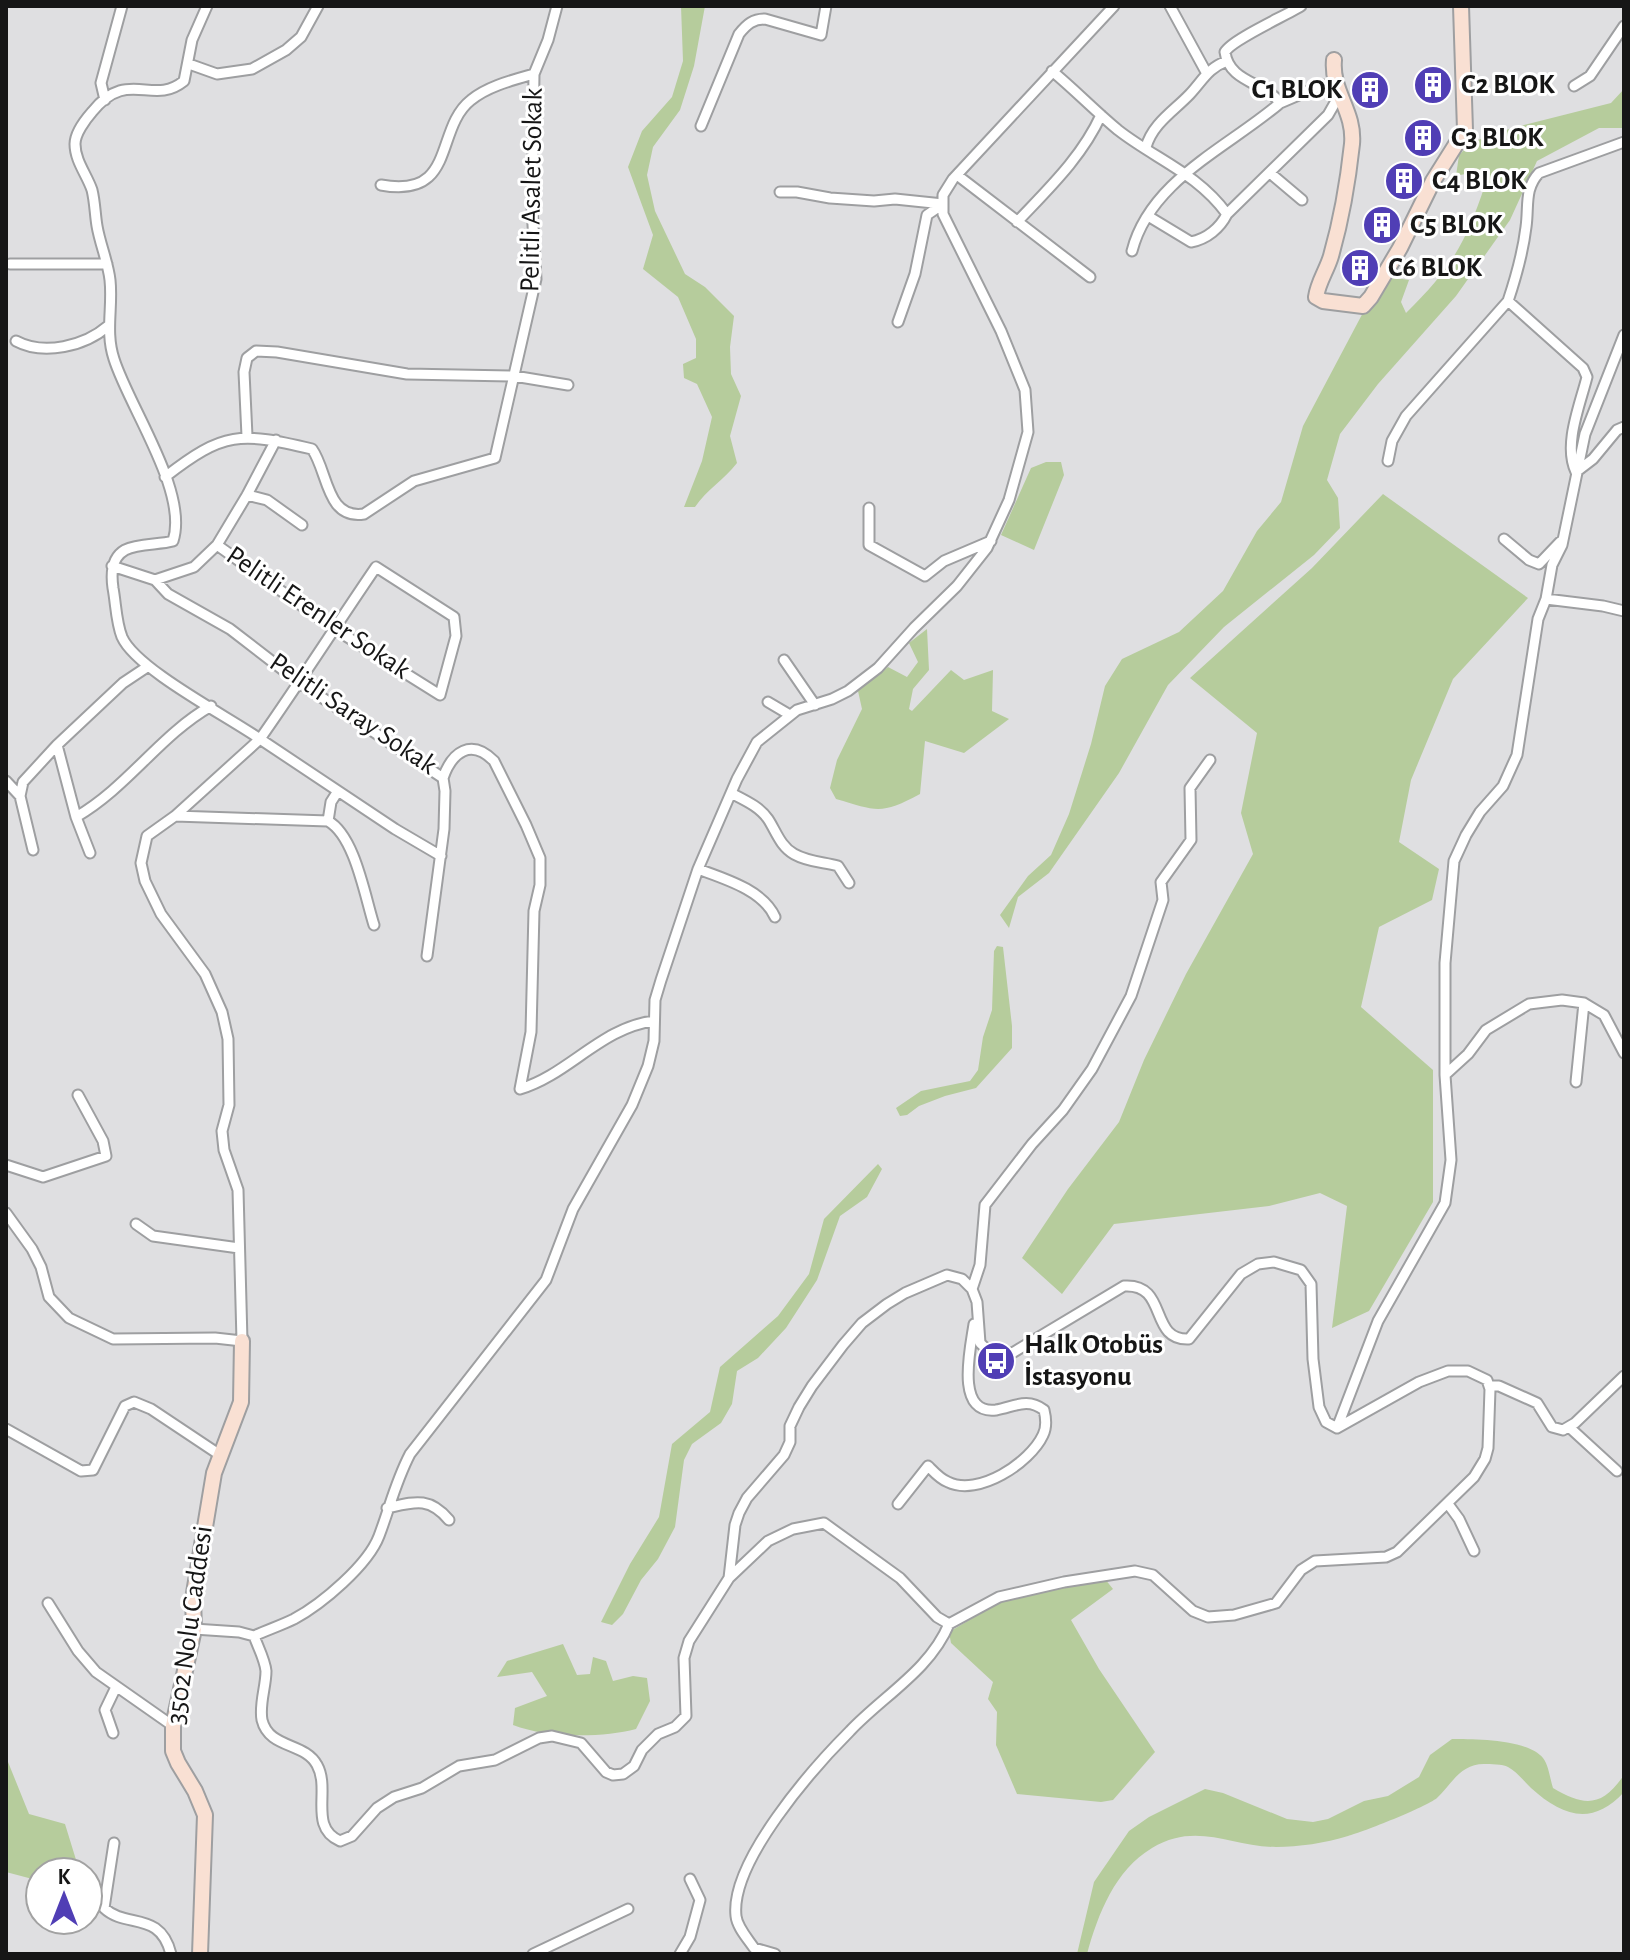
<svg xmlns="http://www.w3.org/2000/svg" width="1630" height="1960" viewBox="0 0 1630 1960" font-family="'Alegreya Sans',sans-serif">
	<style>
		.green { fill: #b6cc9c }
		.lines { fill: none; stroke-linecap: round; stroke-linejoin: round }
		.street-casing { stroke: #9e9fa1; stroke-width: 13 }
		.secondary-casing { stroke: #9e9fa1; stroke-width: 18 }
		.street { stroke: #fff; stroke-width: 9 }
		.secondary { stroke: #f9e0d3; stroke-width: 14 }
		.labels { text-anchor: middle; dominant-baseline: central; stroke-width: 6; stroke-linejoin: round; paint-order: stroke }
		.poi-label { font-size: 28px; font-weight: bold; fill: #161616; stroke: #fff; text-anchor: start }
		.street-label { font-size: 28px; fill: #161616; stroke: #fff }
	</style>
	<rect width="100%" height="100%" fill="#dfdfe1"/>
	<path class="green" d="M681 6H705L694 66 680 110 653 147 647 175 655 211 685 274 705 287 734 316 730 347 731 374 741 396 730 436 737 463C724 480 707 489 695 507H684L702 461 712 417 697 384 684 378 683 364 696 358V339L678 297 643 269 653 235 628 167 642 131 672 97 683 61Z
		M1624 89V128H1599L1537 161 1510 220 1456 296 1378 384 1340 434 1327 480 1338 498 1340 528 1314 555 1224 627 1168 685 1119 773 1049 873 1018 897 1009 928 1000 915 1028 876 1051 855 1069 814 1091 744 1105 686 1122 659 1179 632 1223 591 1257 531 1281 502 1303 426 1366 307 1389 277 1409 280 1401 302 1406 313C1450 270 1466 243 1485 185L1474 172 1456 176 1459 155 1472 142 1512 128 1611 103Z
		M1046 462H1061L1064 475 1034 550 1001 535 1031 468Z
		M1383 494 1528 598 1453 679 1411 780 1399 842 1439 869 1432 900 1379 927 1361 1007 1433 1070V1202L1369 1311 1332 1328 1347 1206 1320 1193 1269 1206 1114 1224 1062 1294 1022 1258 1068 1189 1119 1122 1144 1060 1186 974 1253 854 1241 813 1257 733 1190 678 1312 568Z
		M927 629 929 670 913 689 909 709 912 711 951 670 964 680 993 670 992 711 1009 719 964 753 925 741 920 794C881 815 877 811 836 799L830 788 837 760 862 709 858 691 888 667 907 677 918 662 909 643Z
		M997 946 1003 947 1012 1026V1048L976 1088 945 1096 919 1106 907 1115 900 1116 896 1108 921 1091 970 1081 978 1070 983 1037 992 1010 994 951Z
		M878 1164 882 1169 867 1197 840 1216 817 1280 786 1328 758 1358 737 1371 732 1404 721 1423 692 1444 684 1460 675 1527 658 1559 641 1580 623 1614 612 1625 601 1622 630 1564 659 1517 672 1444 710 1412 720 1367 778 1316 809 1274 824 1219Z
		M1105 1579 1113 1589 1071 1620 1099 1669 1155 1752 1113 1800 1101 1802 1017 1794 996 1745 997 1712 988 1699 993 1682 951 1643 949 1632 1000 1602 1025 1594Z
		M563 1644 577 1675 590 1674 593 1657 606 1661 613 1681 633 1676 647 1678 650 1701 636 1729C602 1738 546 1738 513 1725L515 1708 547 1696 532 1672 497 1677 507 1661Z
		M1452 1739C1475 1739 1527 1739 1543 1758 1549 1766 1550 1779 1553 1788 1585 1807 1602 1807 1624 1775V1792C1592 1827 1562 1816 1531 1788 1524 1781 1516 1771 1508 1767 1503 1764 1490 1764 1484 1764 1460 1764 1451 1785 1437 1798 1426 1807 1363 1832 1348 1836 1325 1843 1299 1847 1276 1847 1231 1847 1197 1821 1152 1848 1115 1870 1098 1914 1087 1954H1077L1094 1882 1129 1831 1149 1817 1205 1789 1223 1793 1287 1819 1313 1822 1328 1819 1364 1801 1388 1796 1419 1777 1430 1755Z
		M6 1757 29 1814 65 1824 77 1863 70 1872 42 1865 40 1881 6 1872Z"/>
	<g class="lines">
		<g class="street-casing">
			<path id="street" d="M1170 6 1206 72
				M189 64 217 74 252 69 286 50 301 37 318 6
				M1052 71C1075 90 1095 111 1118 130 1155 159 1197 173 1227 214L1328 115 1336 101 1335 86 1322 85 1280 103
				M1574 86 1590 76 1624 26
				M105 100 101 83 122 6
				M701 126 739 34C747 24 753 19 765 19L821 35 826 6
				M1146 147C1153 123 1174 111 1190 94 1203 80 1208 68 1227 61
				M1270 173 1302 200
				M957 175 1090 277
				M381 185C457 199 434 129 471 100 488 86 513 80 534 74
				M780 192H797L830 198 874 201 895 199 943 204
				M1148 216 1191 242C1207 239 1220 228 1227 214
				M1017 222C1048 189 1082 157 1101 115
				M1132 251C1150 180 1229 147 1280 103 1266 82 1229 83 1225 52 1231 40 1285 16 1301 6
				M10 264H107
				M1508 301C1516 277 1523 252 1526 227 1529 206 1524 189 1539 173L1624 142
				M898 322 915 274 927 215 943 204
				M16 341C44 356 85 346 108 326
				M247 436 244 372 247 358 256 351 277 352 407 374 514 376 568 385
				M276 440 247 495 217 545 333 628 440 695 456 636 454 617 376 567C337 624 300 682 260 739L395 829 441 856
				M1388 461 1392 441 1406 416 1508 301 1583 368 1587 377C1580 405 1563 445 1576 472L1593 459 1617 430 1624 427
				M165 477C224 431 240 432 312 449 328 471 326 520 364 514L414 481 495 458 536 279 532 207 534 74 548 40 557 6
				M247 495 267 500 302 525
				M869 508V545L925 576 944 561 991 541
				M1504 539 1529 560 1539 564 1560 542
				M112 566 155 580 168 594 230 629 300 683 443 778
				M155 580 194 567 217 545
				M1546 599 1603 606 1624 611
				M784 660 815 705
				M768 702 790 715
				M443 778C452 752 471 738 494 761L526 825 540 858V885L534 911 531 1032 520 1089C568 1075 602 1027 654 1021
				M6 781 20 796
				M338 791 331 802 328 821C355 836 365 897 374 925
				M731 793C744 800 759 806 768 819 776 831 780 846 794 854 808 862 823 862 838 866L849 883
				M175 816 328 821
				M76 817C128 787 160 735 211 706
				M33 850 20 796 23 782 57 745
				M90 853 76 817 57 745 123 683 147 667
				M698 869C725 879 763 890 775 917
				M427 956 444 829 445 791 443 778
				M1445 1075V963L1454 861 1466 835 1480 812 1503 786 1517 755 1538 619 1546 599 1552 565 1562 545 1585 434 1624 335
				M1576 1082 1584 1003
				M6 1165 43 1177 106 1156 103 1141 78 1095
				M6 1213 32 1249 41 1267 49 1297 69 1318 113 1339 215 1338 242 1341 238 1190 224 1150 222 1131 229 1105 228 1039 222 1012 205 974 161 914 145 881 141 863 147 836 175 816 260 739C227 716 136 669 122 637 116 622 116 604 113 588 111 574 111 558 125 550 138 543 159 545 173 541 189 492 129 407 114 359 105 332 113 307 110 280 108 262 100 244 97 226 95 214 95 202 92 190 87 175 75 161 75 144 75 134 85 120 92 112 128 67 152 107 184 81L192 40 207 6
				M136 1224 153 1236 239 1248
				M972 1289 980 1265 985 1205 1032 1144 1063 1110 1092 1069 1131 996 1163 900 1161 882 1191 840 1190 788 1210 760
				M1489 1386H1499L1537 1403 1552 1427 1563 1430 1575 1423 1624 1376
				M1569 1427 1617 1471
				M1337 1428 1378 1321 1445 1203 1451 1160 1445 1075 1468 1054 1486 1030 1529 1004 1562 1000 1584 1003 1604 1015 1624 1053
				M6 1429 81 1471 93 1470 125 1406 134 1402 151 1409 220 1455
				M898 1504 928 1466C934 1472 940 1479 948 1482 978 1497 1030 1463 1043 1435 1047 1427 1046 1418 1044 1410 1027 1397 1014 1407 996 1410 954 1415 971 1346 974 1324
				M1448 1504 1459 1519 1474 1551
				M387 1508C414 1502 429 1496 449 1520
				M48 1603 78 1651 96 1672 173 1726
				M194 1629 239 1632 254 1636
				M254 1636C258 1647 265 1660 266 1671 266 1687 259 1704 262 1720 269 1749 305 1742 317 1765 331 1790 308 1827 340 1841L352 1836 377 1808 394 1797 422 1788 459 1766 495 1760 539 1738 552 1736 581 1743 606 1772 613 1775 623 1774 634 1766 642 1750 658 1734 675 1727 686 1716 684 1658 689 1641 729 1578 735 1525 739 1513 747 1498 784 1455 790 1442V1426L799 1407 812 1386 843 1345 862 1323 887 1304 905 1293 947 1275 962 1279 972 1289 977 1302 980 1343 997 1359 1014 1352 1124 1286C1169 1283 1148 1341 1189 1339L1241 1274 1258 1264 1274 1262 1301 1270 1311 1284 1313 1359 1319 1407 1326 1422 1337 1428 1419 1382 1448 1371H1468L1487 1380 1490 1389 1488 1448 1485 1459 1474 1477 1397 1552 1386 1557 1315 1561 1301 1570 1276 1603 1234 1615 1208 1617 1193 1611 1153 1575 1135 1571 1064 1582 999 1597 949 1624 937 1617 900 1578 824 1523 793 1529 768 1541 729 1578
				M254 1636C267 1630 282 1625 294 1619 322 1604 368 1565 379 1536 390 1507 395 1483 410 1454L546 1280 573 1209 632 1105 648 1066 654 1041 655 1000 661 980 698 869 737 779 757 742 797 710 832 699 848 691 878 668 914 628 957 586 987 548 1009 500 1028 432 1025 390 1001 331 943 214V195L953 179 1114 6
				M113 1733 105 1710 116 1687
				M114 1843 104 1908C126 1929 160 1910 171 1954
				M533 1954 628 1909
				M680 1954 690 1937 700 1900 690 1879
				M775 1954 754 1948C748 1939 737 1927 736 1916 730 1862 813 1768 850 1731 883 1696 930 1670 949 1624"/>
		</g>
		<g class="secondary-casing">
			<path id="secondary" d="M1334 60C1331 92 1355 111 1352 144 1348 181 1341 221 1331 256 1327 270 1318 282 1316 297L1323 301 1363 306 1371 297 1400 248 1433 181 1465 130 1461 6
				M200 1954 205 1815 195 1791 178 1763 173 1751V1726L194 1629 193 1599 214 1473 241 1402 242 1341"/>
		</g>
		<use href="#street" class="street"/>
		<use href="#secondary" class="secondary"/>
	</g>
	<defs>
		<g id="building-disc" transform="scale(2)"><circle r="9.5" fill="#503eb5" stroke="#fff"/><path d="M-4-6H4V6H1V3H-1V6H-4ZM-2.5-4.3h1.7v1.8h-1.7ZM.8-4.3h1.7v1.8H.8ZM-2.5-1h1.7V.8h-1.7ZM.8-1h1.7V.8H.8Z" fill="#fff"/></g>
		<g id="bus-disc" transform="scale(2)"><circle r="9.5" fill="#503eb5" stroke="#fff"/><path d="M-5-6H5V4H4V6H2V4H-2V6H-4V4H-5ZM-3.5-4V0h7V-4ZM-3.5 1.2v1.5H-2V1.2ZM2 1.2v1.5H3.5V1.2Z" fill="#fff"/></g>
	</defs>
	<g fill-rule="evenodd">
		<use href="#building-disc" x="1433" y="85"/>
		<use href="#building-disc" x="1370" y="90"/>
		<use href="#building-disc" x="1423" y="138"/>
		<use href="#building-disc" x="1404" y="181"/>
		<use href="#building-disc" x="1382" y="225"/>
		<use href="#building-disc" x="1360" y="268"/>
		<use href="#bus-disc" x="996" y="1361"/>
	</g>
	<g class="labels">
		<g class="poi-label">
			<text x="1461" y="85">C2 BLOK</text>
			<text x="1342" y="90" text-anchor="end">C1 BLOK</text>
			<text x="1451" y="138">C3 BLOK</text>
			<text x="1432" y="181">C4 BLOK</text>
			<text x="1410" y="225">C5 BLOK</text>
			<text x="1388" y="268">C6 BLOK</text>
			<text x="1024" y="1345">Halk Otobüs<tspan x="1024" dy="32">İstasyonu</tspan></text>
		</g>
		<g class="street-label">
			<text transform="translate(532 190) rotate(-89)">Pelitli Asalet Sokak</text>
			<text transform="translate(318 613) rotate(34)">Pelitli Erenler Sokak</text>
			<text transform="translate(353 714) rotate(34)">Pelitli Saray Sokak</text>
			<text transform="translate(190 1625) rotate(-82)">3502 Nolu Caddesi</text>
		</g>
	</g>
	<rect width="1630" height="1960" fill="none" stroke="#161616" stroke-width="16"/>
	<g transform="translate(64 1896)"><circle r="38" fill="#ffffff" stroke="#a2a2a2" stroke-width="2"/>
	<path d="M0-6L14 30L0 20L-14 30Z" fill="#503eb5"/>
	<text y="-12" font-size="22" font-weight="bold" text-anchor="middle" fill="#161616">K</text>
	</g>
</svg>
